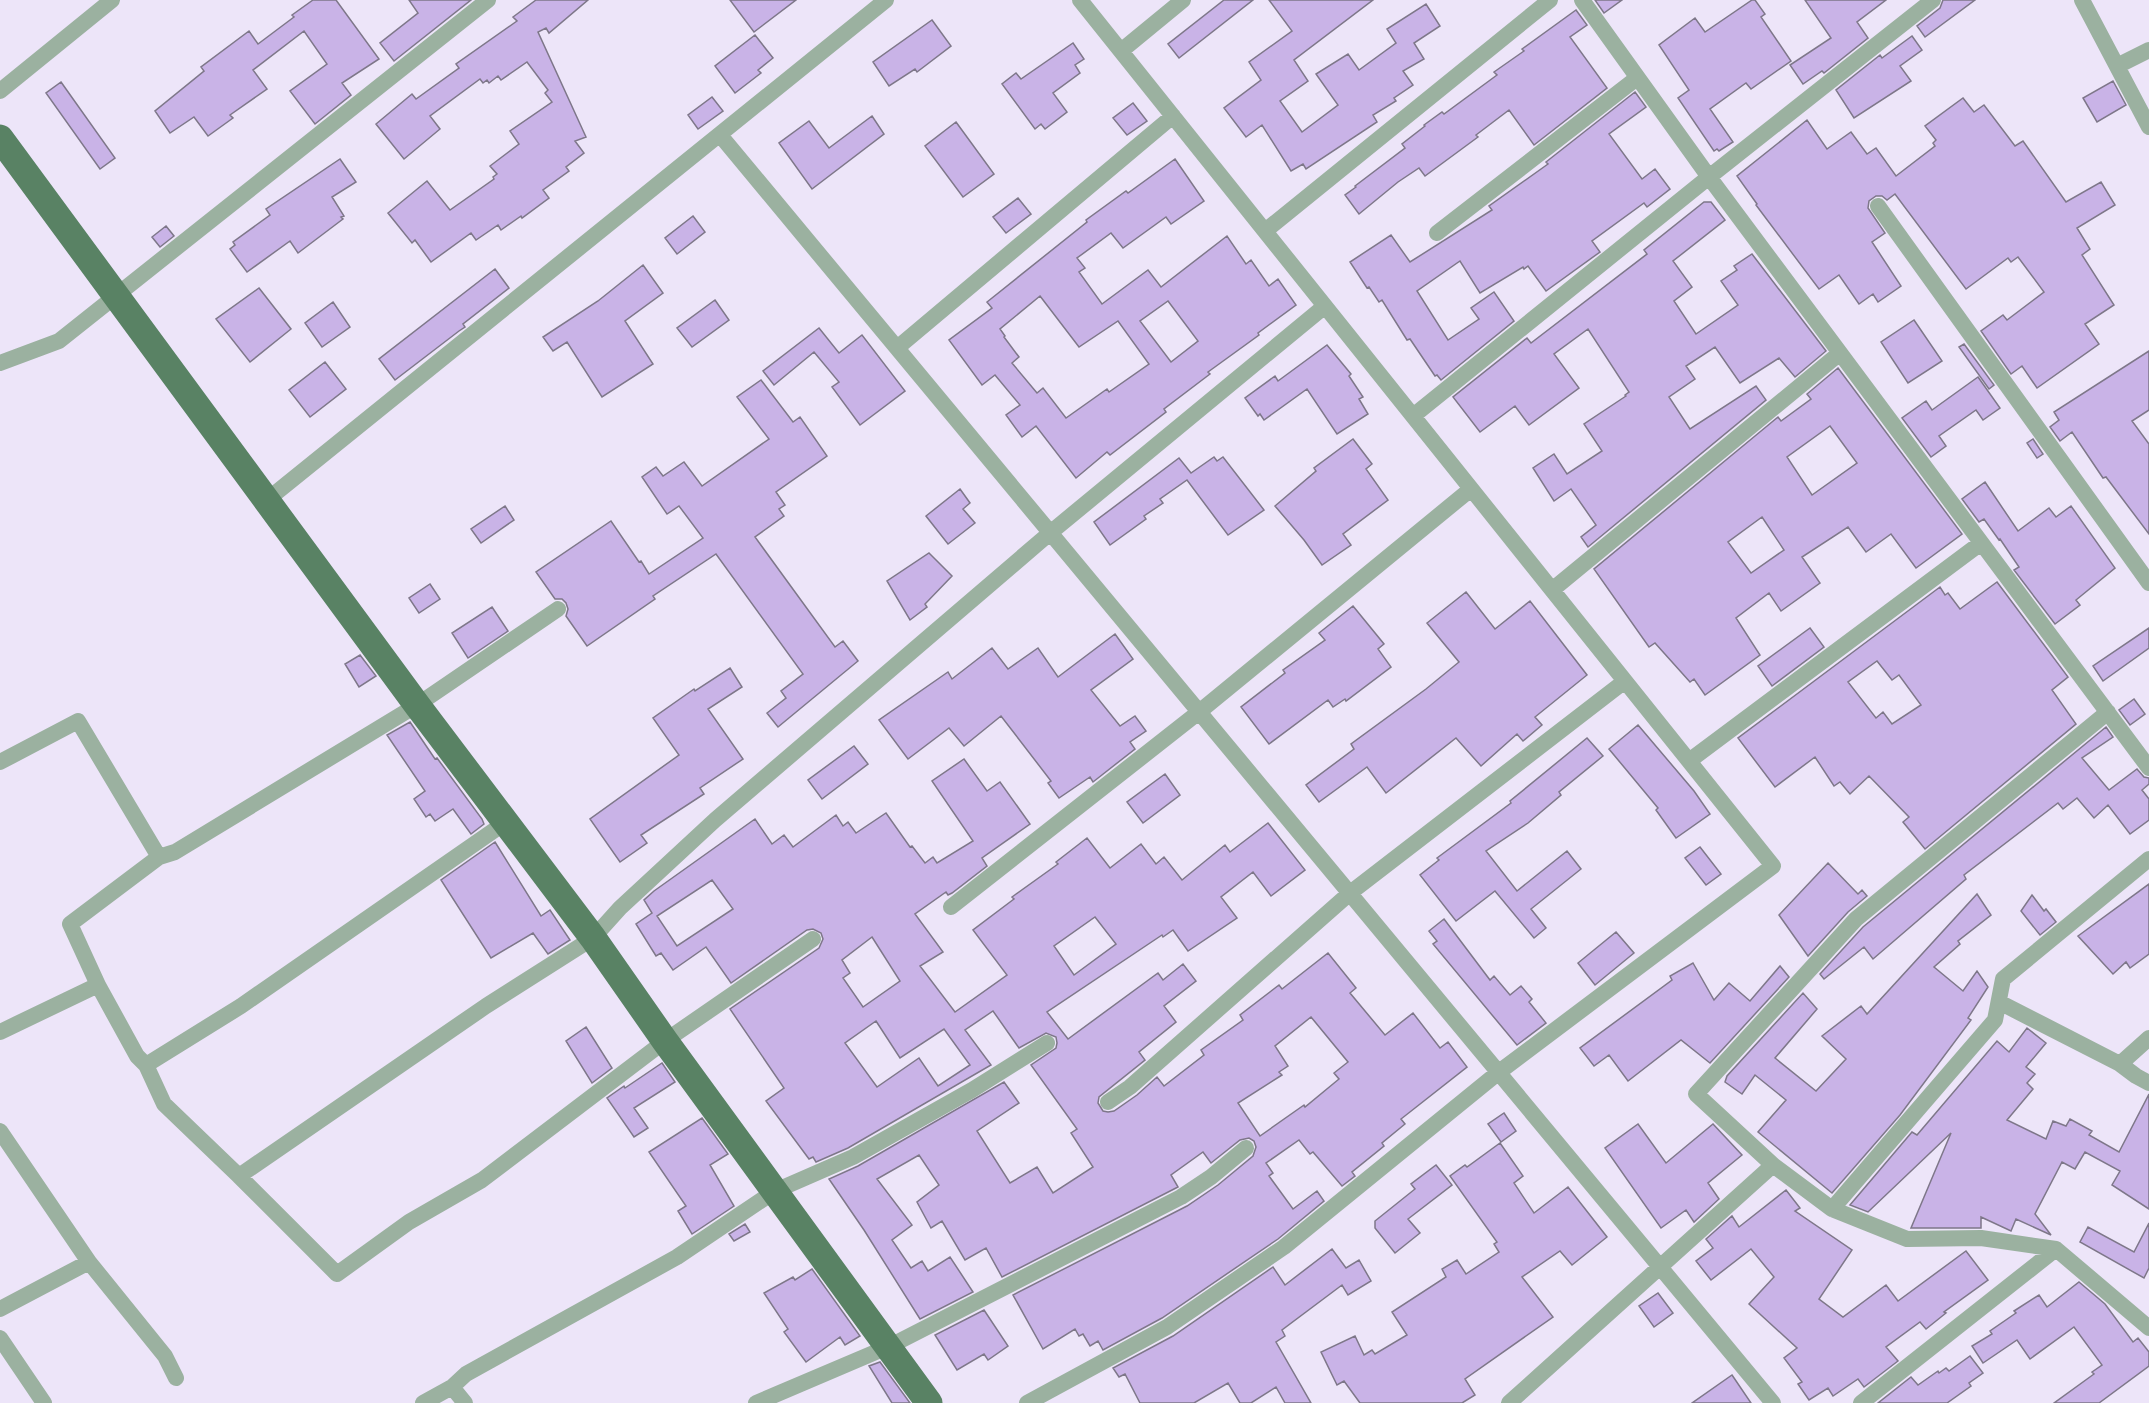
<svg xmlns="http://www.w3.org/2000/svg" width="2149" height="1403" viewBox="0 0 2149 1403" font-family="'Noto Serif',serif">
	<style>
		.building { fill: #c9b3e7; stroke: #7e7789; stroke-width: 1.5; fill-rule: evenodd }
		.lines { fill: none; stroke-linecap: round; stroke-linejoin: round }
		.minor { stroke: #9bb1a0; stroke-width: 16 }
		.primary { stroke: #598264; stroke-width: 27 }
	</style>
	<rect width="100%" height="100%" fill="#ede5f9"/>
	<path class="building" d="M313 0H336L379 59 342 83 351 95 315 124 290 91 327 64 304 31 253 70 267 89 230 115 233 118 208 136 194 117 170 133 155 111 204 71 201 67 249 31 258 44 294 17 292 15Z
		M409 0H471L394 61 380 43 418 13Z
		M536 0H588L549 33 546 28 538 32 586 137 575 141 584 153 566 167 569 171 543 190 549 198 522 218 521 216 501 230 498 225 476 240 471 233 431 262 415 240 412 243 388 213 427 181 450 210 494 179 493 177 497 174 490 166 519 144 510 131 552 102 545 93 548 90 527 62 501 80 498 76 489 83 487 80 483 83 480 79 430 116 440 129 404 159 376 124 412 94 416 99 459 68 456 64 517 21 513 17Z
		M730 0H796L754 32Z
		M1224 0H1253L1179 58 1168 44Z
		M1269 0H1373L1294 60 1308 81 1280 101 1302 132 1338 105 1316 74 1348 54 1359 70 1396 43 1387 29 1426 4 1440 26 1414 43 1424 59 1403 71 1413 85 1394 98 1396 101 1373 115 1377 122 1306 169 1303 164 1291 171 1262 125 1246 137 1224 108 1261 80 1249 62 1292 31Z
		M1595 0H1622L1604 13Z
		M1752 0H1755L1765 14 1761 17 1791 61 1751 89 1746 83 1710 109 1733 142 1719 151 1717 149 1714 151 1678 98 1689 90 1659 45 1695 18 1705 32Z
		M1805 0H1886L1857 22 1868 38 1824 73 1822 71 1803 84 1790 65 1831 38Z
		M1943 0H1975L1925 37 1917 26 1940 8Z
		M1576 10 1587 25 1570 37 1607 88 1534 145 1509 110 1476 135 1478 137 1425 176 1419 168 1398 182 1359 214 1345 195 1356 187 1355 186 1405 148 1402 144 1425 126 1424 125 1442 112 1444 114 1497 75 1494 72 1524 51 1522 49Z
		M932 20 951 46 917 72 915 69 889 86 873 62Z
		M755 35 773 58 758 70 761 73 735 93 715 66Z
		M1912 36 1922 50 1900 66 1911 81 1854 118 1836 90 1880 55 1882 58Z
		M1073 43 1084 59 1075 65 1080 73 1053 93 1067 112 1045 129 1041 124 1035 129 1002 84 1016 73 1021 79Z
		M2113 81 2126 105 2097 122 2083 98Z
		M61 82 115 158 100 169 46 93Z
		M1635 92 1646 107 1609 134 1642 179 1655 169 1670 189 1647 207 1644 203 1592 241 1600 252 1546 291 1528 266 1524 269 1523 267 1480 293 1460 261 1417 291 1448 340 1479 319 1471 308 1494 292 1514 321 1441 380 1437 375 1435 376 1410 339 1407 340 1382 300 1379 302 1369 287 1367 288 1350 262 1391 235 1410 262 1492 210 1489 206 1548 164 1546 162Z
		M712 97 723 111 698 129 688 115Z
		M1963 98 1974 112 1984 105 2015 146 2023 141 2066 202 2101 182 2115 205 2077 228 2090 249 2082 255 2114 305 2085 324 2099 344 2037 388 2022 366 2011 374 1981 331 2003 315 2007 320 2044 292 2018 257 2011 262 2008 258 1966 289 1895 194 1887 200 1882 196H1876L1869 201 1868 208 1885 233 1872 242 1901 286 1878 302 1873 294 1859 304 1839 275 1819 289 1756 205 1757 204 1737 176 1807 120 1827 149 1851 132 1867 154 1876 148 1896 176 1935 146 1933 143 1936 140 1925 126Z
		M1133 103 1147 121 1127 135 1113 118Z
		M872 116 884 134 812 189 779 143 809 121 829 148Z
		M956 122 994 174 963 197 925 146Z
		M340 159 356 182 332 197 344 216 341 217 343 219 298 253 290 241 247 272 230 249 235 245 233 242 270 215 266 209Z
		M1175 159 1204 201 1171 224 1166 217 1123 248 1111 233 1077 258 1085 268 1079 272 1102 304 1148 270 1161 287 1227 236 1246 264 1251 260 1269 286 1278 279 1296 305 1258 333 1259 335 1208 372 1210 374 1164 409 1166 412 1110 455 1107 452 1076 478 1036 426 1022 437 1006 415 1020 405 995 375 982 385 949 340 992 308 987 302 1087 222 1086 220 1126 191 1128 193ZM1040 296 1079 347 1118 321 1149 364 1109 392 1107 389 1066 418 1043 388 1037 393 1012 363 1019 357 1004 337 1005 336 1000 329ZM1168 301 1198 341 1171 362 1140 321Z
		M1018 198 1031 214 1006 233 993 217Z
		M1704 202H1711L1725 220 1673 261 1692 287 1674 301 1696 334 1738 305 1721 281 1737 270 1734 266 1752 254 1826 351 1795 377 1779 358 1740 383 1715 347 1686 366 1695 379 1669 397 1690 429 1756 386 1766 400 1588 547 1581 537 1596 525 1571 489 1554 501 1533 468 1554 454 1567 474 1602 451 1584 424 1626 396 1625 395 1629 392 1588 329 1554 354 1579 388 1529 425 1515 406 1480 432 1453 397 1527 338 1531 343 1647 254 1644 250Z
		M693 216 705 232 677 254 665 238Z
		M166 226 174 236 160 247 152 237Z
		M643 265 663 293 625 321 653 364 602 397 567 342 553 351 543 337 598 301Z
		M495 269 509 288 463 324 465 327 459 331 395 380 379 359Z
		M259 288 291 329 250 362 216 319Z
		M715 300 729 320 692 347 677 328Z
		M333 302 350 327 322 347 305 323Z
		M1914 320 1942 361 1908 383 1881 342Z
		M819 328 839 353 862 335 905 391 860 425 832 387 839 382 814 352 774 385 763 371Z
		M1964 344 1994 385 1989 389 1959 347Z
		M1327 345 1351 374 1349 376 1363 397 1359 399 1368 414 1337 434 1307 389 1264 420 1260 414 1258 416 1245 398 1275 376 1278 381Z
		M2149 351V410L2132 421 2149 444V534L2106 477 2103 478 2072 432 2060 441 2050 427 2059 420 2054 412Z
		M325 362 346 389 310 417 289 390Z
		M1838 368 1962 534 1916 568 1891 534 1866 552 1848 527 1802 557 1820 583 1781 611 1769 593 1736 618 1760 655 1705 695 1694 679 1690 682 1655 643 1649 647 1594 569 1778 417 1781 421 1811 399 1807 394ZM1830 426 1857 463 1812 495 1787 457ZM1762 517 1784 550 1751 573 1728 542Z
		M1978 377 2000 408 1983 420 1976 410 1939 436 1946 446 1931 457 1902 418 1926 401 1932 410Z
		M761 380 793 422 800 417 827 456 776 492 785 505 779 509 784 516 755 537 835 647 843 641 858 661 778 727 767 713 786 698 781 691 803 674 716 554 653 596 655 599 587 646 566 616 568 609 566 603 562 599H555L536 572 611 521 639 562 641 561 649 574 703 538 679 506 667 514 642 477 656 467 663 476 684 462 702 486 769 439 737 397Z
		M1353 439 1372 464 1366 469 1388 500 1343 534 1351 545 1322 565 1304 540 1275 506 1316 471 1314 468Z
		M2033 439 2043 454 2037 458 2027 443Z
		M1214 457 1217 461 1223 457 1264 510 1228 535 1187 480 1160 499 1163 503 1144 516 1146 519 1110 545 1094 522 1179 458 1191 473Z
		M1985 482 2018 531 2049 508 2056 517 2071 506 2115 568 2076 600 2080 605 2055 624 2014 570 2019 567 2000 539 1999 540 1984 519 1979 522 1962 499Z
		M960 489 970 503 963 509 975 523 948 544 926 516Z
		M505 506 514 520 481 543 471 529Z
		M929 553 952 576 925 604 927 607 910 620 887 581Z
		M1997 582 2068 677 2052 690 2076 724 1925 849 1903 822 1909 817 1869 776 1850 794 1840 782 1834 786 1815 757 1775 787 1738 738 1940 587 1945 595 1948 593 1960 609ZM1877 661 1892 680 1899 675 1921 705 1892 724 1883 712 1876 718 1848 682Z
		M430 584 440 599 419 613 409 598Z
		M1466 592 1495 629 1530 601 1587 675 1535 717 1542 725 1523 741 1517 734 1481 766 1456 738 1386 793 1367 767 1319 802 1306 785 1354 749 1351 744 1426 689 1459 662 1427 623Z
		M1353 606 1384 644 1378 649 1391 667 1346 701 1345 699 1333 707 1328 700 1269 744 1241 707 1285 673 1283 670 1325 640 1319 633Z
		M492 607 508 631 468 658 452 633Z
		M1810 628 1824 647 1772 686 1758 666Z
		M2149 628V648L2103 681 2093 666Z
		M1115 634 1133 659 1091 690 1120 726 1135 716 1146 731 1130 742 1135 749 1093 782 1090 777 1059 798 1048 783 1051 781 1001 716 964 746 949 728 908 759 879 720 948 672 952 679 992 648 1008 669 1038 648 1058 677Z
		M360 655 376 676 359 687 345 664Z
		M730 668 742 687 708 709 743 759 700 788 704 794 641 835 647 843 620 862 590 819 679 755 653 718 694 689 695 691Z
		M2134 699 2145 714 2130 725 2119 710Z
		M410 722 435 759 437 758 482 819 484 824 471 834 453 809 435 821 430 814 426 817 414 799 425 791 387 735Z
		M1638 725 1694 791 1710 814 1676 838 1656 810 1658 808 1609 749Z
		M2106 727 2113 737 2082 758 2109 790 2137 769 2144 777 2149 778V784L2142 790 2149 799V820L2130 834 2108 805 2094 818 2077 798 2063 809 2058 803 1964 875 1966 879 1873 959 1864 947 1824 979 1820 974 1863 927Z
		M1587 738 1603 756 1559 792 1561 795 1528 823 1486 851 1517 891 1567 851 1581 869 1531 909 1546 928 1534 938 1495 891 1456 921 1420 875 1439 860 1437 858 1511 803 1510 801Z
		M854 746 868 764 822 799 808 780Z
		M964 759 987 791 1000 782 1030 824 982 858 987 866 952 893 948 895 946 892 915 914 943 952 920 966 955 1012 1007 975 973 930 1014 899 1012 897 1058 864 1056 862 1087 838 1110 868 1141 844 1156 864 1164 857 1182 880 1225 845 1230 852 1268 823 1305 870 1271 896 1253 872 1221 897 1237 918 1188 951 1173 930 1163 937 1162 935 1047 1012 1068 1039 1158 973 1163 980 1183 964 1196 981 1164 1006 1176 1022 1139 1052 1145 1060 1099 1097 1098 1103 1103 1111 1108 1112 1114 1111 1137 1095 1157 1077 1164 1086 1204 1055 1201 1050 1243 1020 1240 1015 1279 985 1282 989 1328 953 1356 988 1350 993 1385 1035 1413 1013 1440 1048 1448 1042 1467 1067 1401 1119 1405 1124 1382 1143 1384 1146 1352 1172 1355 1176 1342 1186 1313 1152 1310 1154 1299 1140 1266 1163 1273 1173 1269 1176 1293 1209 1317 1191 1324 1201 1278 1239 1162 1318 1103 1350 1098 1341 1090 1346 1083 1334 1079 1336 1075 1329 1043 1349 1013 1295 1187 1206 1218 1185 1253 1156 1256 1147 1254 1141 1249 1138 1240 1140 1211 1163 1203 1152 1171 1175 1178 1187 1176 1188 1002 1277 986 1248 965 1260 942 1221 931 1228 917 1202 939 1185 919 1155 877 1179 912 1225 892 1240 911 1268 922 1261 928 1271 950 1257 973 1292 920 1319 864 1230 829 1179 858 1166 1004 1082 1019 1103 977 1131 1010 1183 1037 1167 1053 1193 1093 1167 1071 1133 1077 1129 1031 1065 1056 1048 1057 1043 1056 1037 1046 1033 1019 1048 993 1011 965 1030 991 1065 848 1148 816 1162 813 1157 809 1159 766 1101 784 1088 730 1009 819 948 823 939 821 933 813 929 807 930 731 983 706 947 673 970 661 953 656 956 636 924 652 913 644 900 654 891 755 819 772 844 784 835 793 847 836 815 843 826 848 822 856 833 886 813 910 847 912 846 925 863 933 857 937 863 973 841 932 781ZM712 880 733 909 677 946 657 916ZM1095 917 1116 944 1074 975 1054 946ZM872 937 900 981 863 1007 843 978 850 973 842 960ZM1311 1017 1348 1062 1334 1073 1339 1079 1305 1107 1304 1105 1260 1136 1238 1103 1282 1075 1279 1072 1288 1066 1275 1046ZM876 1021 900 1058 944 1029 970 1065 938 1086 919 1058 877 1087 845 1043Z
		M1165 774 1180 795 1143 823 1127 802Z
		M495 842 541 916 550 910 570 940 548 954 533 933 491 958 441 880Z
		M1700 847 1721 874 1706 885 1685 858Z
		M1828 863 1858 894 1862 890 1867 896 1848 912 1808 956 1779 915Z
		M2149 884V954L2130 968 2126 962 2113 974 2078 936Z
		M1977 894 1991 915 1958 941 1960 944 1934 967 1963 991 1977 971 1988 987 1968 1018 1971 1020 1900 1115 1832 1193 1758 1132 1786 1100 1755 1075 1742 1094 1725 1082 1727 1076 1803 993 1817 1009 1775 1058 1816 1091 1846 1059 1822 1036 1861 1006 1867 1014Z
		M2032 895 2044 911 2046 909 2056 922 2040 935 2021 911Z
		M1444 919 1490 980 1494 976 1510 995 1521 986 1532 999 1529 1002 1546 1023 1517 1045 1433 944 1437 941 1429 931Z
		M1616 932 1634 953 1595 985 1578 963Z
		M1693 963 1714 1000 1729 983 1750 1001 1780 966 1789 977 1710 1063 1681 1040 1628 1081 1609 1055 1594 1066 1580 1048 1672 980 1670 976Z
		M586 1027 612 1068 592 1083 566 1041Z
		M2027 1028 2046 1043 2026 1067 2035 1074 2027 1083 2033 1089 2007 1120 2046 1139 2053 1121 2066 1126 2070 1119 2092 1131 2089 1135 2119 1152 2149 1094V1209L2112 1185 2120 1171 2085 1152 2075 1169 2062 1162 2035 1214 2051 1235 2016 1219 2011 1231 1981 1217V1228H1911L1951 1133 1868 1212 1850 1205 1912 1132 1917 1135 1997 1041 2009 1052Z
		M662 1063 675 1082 634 1108 648 1128 634 1137 607 1098 624 1086 625 1088Z
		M1504 1113 1516 1131 1501 1142 1488 1124Z
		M702 1118 728 1154 710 1165 734 1206 692 1234 678 1211 686 1206 649 1152Z
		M1638 1124 1666 1163 1713 1124 1742 1155 1708 1183 1719 1199 1694 1222 1686 1210 1661 1228 1605 1148Z
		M1500 1143 1523 1176 1514 1183 1534 1213 1568 1187 1607 1237 1572 1265 1560 1251 1522 1277 1553 1317 1465 1379 1475 1395 1462 1403H1360L1344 1381 1337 1385 1321 1352 1355 1336 1364 1355 1372 1350 1375 1354 1407 1335 1392 1312 1446 1277 1442 1269 1457 1260 1466 1274 1499 1252 1494 1244 1497 1242 1450 1176 1465 1165 1467 1167Z
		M1436 1165 1452 1185 1408 1219 1420 1233 1395 1253 1375 1228V1221L1415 1189 1411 1184Z
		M1786 1190 1800 1208 1795 1211 1852 1250 1819 1299 1843 1317 1886 1285 1898 1301 1966 1251 1988 1280 1944 1312 1946 1313 1926 1329 1920 1322 1886 1347 1898 1361 1864 1387 1858 1379 1833 1396 1828 1388 1809 1400 1798 1384 1802 1382 1784 1358 1797 1348 1749 1304 1774 1277 1751 1249 1711 1280 1696 1261 1713 1248 1706 1239 1732 1216 1739 1227Z
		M2149 1223V1268L2144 1278 2080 1242 2088 1227 2134 1252Z
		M745 1224 750 1232 734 1241 729 1234Z
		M1332 1249 1346 1268 1359 1260 1371 1281 1348 1295 1342 1285 1282 1330 1285 1336 1276 1342 1311 1403H1285L1276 1387 1251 1403H1240L1228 1383 1194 1403H1140L1125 1374 1119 1377 1113 1368 1173 1336 1273 1267 1285 1285Z
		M812 1269 860 1336 845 1345 840 1337 806 1362 784 1332 788 1329 764 1293 793 1277 795 1280Z
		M2079 1282 2105 1304 2133 1342 2138 1338 2149 1352V1366L2099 1403H2054L2094 1374 2092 1372 2102 1365 2074 1327 2030 1359 2017 1340 1983 1363 1972 1346 1992 1334 1990 1331 2016 1313 2014 1311 2039 1295 2047 1307Z
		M1658 1293 1673 1313 1654 1327 1639 1306Z
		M984 1310 1008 1346 988 1360 984 1354 957 1370 935 1335Z
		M1970 1356 1983 1373 1969 1383 1971 1386 1947 1403H1878L1911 1377 1918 1385 1938 1371 1939 1373 1946 1368 1949 1371Z
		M880 1362 910 1403H892L869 1366Z
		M1732 1375 1751 1403H1692Z"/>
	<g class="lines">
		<path class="minor" d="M1582 0 1709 177 2149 768
			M2082 0 2149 127
			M1121 51 1183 0
			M2117 66 2149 50
			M0 91 112 0
			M720 135 1773 1403
			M1878 206 2149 583
			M1265 231 1550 0
			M1437 233 1637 78
			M897 348 1173 116
			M0 363 59 341 488 0
			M1413 416 1709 177 1933 0
			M267 500 886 0
			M1552 590 1840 353
			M558 609 417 705 175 852 159 857 70 924 98 985 137 1056 146 1065 164 1104 239 1176 486 1006 593 938 620 908 715 820 1050 533 1325 306
			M1689 761 1981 543
			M0 762 78 721 159 857
			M951 907 1199 712 1471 489
			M1999 1002 2120 1064 2136 1076 2149 1083
			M0 1032 98 985
			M2120 1064 2149 1038
			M146 1065 241 1006 506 822
			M1108 1102 1130 1087 1350 893 1625 681
			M0 1131 89 1262 165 1356 176 1378
			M1773 1165 1696 1094 1856 919 2108 712
			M239 1176 337 1274 409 1222 482 1180 665 1041 813 939
			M1832 1209 1907 1239 1981 1238 2056 1249
			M0 1309 89 1262
			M0 1338 44 1403
			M452 1387 465 1403
			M423 1403 452 1387 466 1374 677 1257 775 1191 853 1157 972 1090 1047 1043
			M756 1403 890 1346 1181 1197 1211 1177 1246 1148
			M1027 1403 1167 1327 1284 1247 1499 1072 1773 866 1080 0
			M1509 1403 1773 1165 1832 1209 1995 1020 2003 979 2149 859
			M1861 1403 2056 1249 2149 1328"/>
		<path class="primary" d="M0 138 417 705 593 938 665 1041 929 1403"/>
	</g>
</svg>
